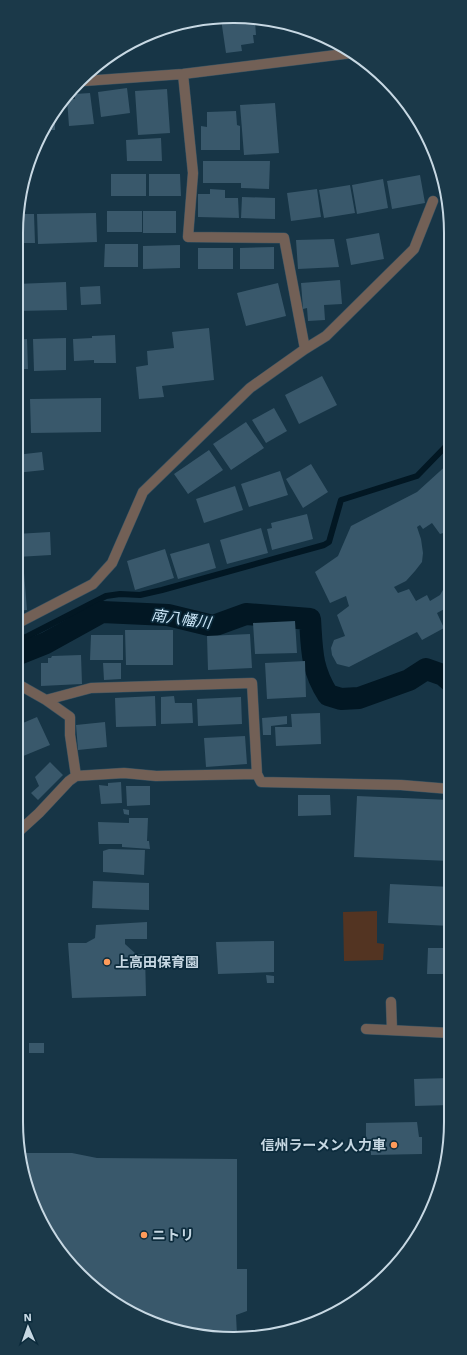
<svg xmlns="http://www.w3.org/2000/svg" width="467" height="1355" viewBox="0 0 467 1355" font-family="'Work Sans','Noto Sans JP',sans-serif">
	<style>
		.green { fill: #533422 }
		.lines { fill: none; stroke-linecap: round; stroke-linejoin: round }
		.stream { stroke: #021723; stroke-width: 6 }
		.canal { stroke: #021723; stroke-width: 22 }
		.building { fill: #39586b }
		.minor-casing { stroke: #375262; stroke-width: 11 }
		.minor { stroke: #726056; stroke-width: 10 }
		.poi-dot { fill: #ff9b5a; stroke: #0c2b3c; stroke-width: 1.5 }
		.labels { text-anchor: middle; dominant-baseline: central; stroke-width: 3.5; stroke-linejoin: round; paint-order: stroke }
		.poi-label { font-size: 14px; font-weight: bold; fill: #c7d8e3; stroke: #0c2b3c; text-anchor: start }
		.water-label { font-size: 15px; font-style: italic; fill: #cce7f8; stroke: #0c2b3c }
		.rim { fill: none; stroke: #c7d8e3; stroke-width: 2 }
	</style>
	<rect width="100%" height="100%" fill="#173546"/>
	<path class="green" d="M377 911V943L384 944 383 960 344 961 343 912Z"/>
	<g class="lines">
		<path class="stream" d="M16 641 28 636 106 596 120 594 140 595 162 590 324 545 329 542 341 500 417 476 450 442"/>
		<path class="canal" d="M16 655 46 643 102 612 168 615 213 626 246 614 310 619C312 650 311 668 328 695L341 699 359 698 409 680 426 669 443 675 450 681"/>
	</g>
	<path class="building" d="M221 19 255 21 256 35H253L254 43 241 45 242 51 226 53Z
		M107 60 108 66H100Z
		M127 88 130 113 101 117 98 92Z
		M167 89 170 133 138 135 135 91Z
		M90 93 94 124 69 126 67 99H75V94Z
		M275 103 279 153 244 155 240 105Z
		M236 111 237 125 240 126V150H201V126L207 127V112Z
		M55 114V130H47L51 121Z
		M161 138 162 161H127L126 140Z
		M203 161H270L269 189 241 188V183H203Z
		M111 174H146V196H111Z
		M149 174H180L181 196H149Z
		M420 175 425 203 392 209 387 181Z
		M383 179 388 208 357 214 352 185Z
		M350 185 355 213 324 218 319 190Z
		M210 189 225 190V198H238L239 218 198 217V194H210Z
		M317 189 321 217 291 221 287 193Z
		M242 197 275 198V219L241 218Z
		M107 211H142V232H107Z
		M143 211H176V233H143Z
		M96 213 97 242 38 244 37 214Z
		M19 214H34L35 243H16Z
		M379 233 384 259 351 265 346 239Z
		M334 239 339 267 298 269 296 240Z
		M105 244H138V267H104Z
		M180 245V268L143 269V246Z
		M274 247V269H240V248Z
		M198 248H233V269H198Z
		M340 280 342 304 324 305 325 320 308 321 307 308 303 309 301 283Z
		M66 282 67 310 16 311V284Z
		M278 283 286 316 246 326 237 293Z
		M100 286 101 304 81 305 80 287Z
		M209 328 214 380 162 386 164 397 139 399 136 367 148 365 147 351 174 348 172 332Z
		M115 335 116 363H94V360L74 361 73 339 92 338V336Z
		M66 338V370L34 371 33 339Z
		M27 339 28 369H16V340Z
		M322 376 337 405 299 424 285 395Z
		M101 398V432L31 433 30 399Z
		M274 408 287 431 266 443 252 420Z
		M246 422 264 448 231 470 213 444Z
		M209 450 223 470 188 494 174 474Z
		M42 452 44 470 16 473V455Z
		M450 462V531L440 534 432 523 423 529 420 525 417 527 421 539 423 553 422 562 415 571 406 581 394 587 398 593 409 589 416 601 427 595 430 601 440 595 450 578V606L437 613 444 628 422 640 417 632 349 667 337 664 332 655 331 648 334 640 345 636 337 615 349 606 346 596 330 603 315 572 338 556 351 526 417 492Z
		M311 464 328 492 303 508 286 479Z
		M280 471 288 495 249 507 241 484Z
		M235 486 243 510 204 523 196 499Z
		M307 514 313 539 272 550 267 529 272 528 271 523Z
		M261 528 268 553 227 564 220 540Z
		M50 532 51 555 17 557 16 534Z
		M209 543 216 568 178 579 170 554Z
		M165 549 174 578 135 590 127 561Z
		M16 573H24L27 610 16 611Z
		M295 621 297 653 255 654 253 623Z
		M125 630H173V665H126Z
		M250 634 252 668 208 670 207 636Z
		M91 635H123V660H90Z
		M81 655 82 684 41 686V663H48V658H51L52 656Z
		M305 661 306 697 267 699 265 663Z
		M103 663H121V679L104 680Z
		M155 696 156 726 116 727 115 698Z
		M174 696 175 703H192L193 723 161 724V697Z
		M241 697 242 724 198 726 197 699Z
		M320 713 321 744 276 746 275 727H292L291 714Z
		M287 716V724L271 726V735H263L262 718Z
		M37 717 50 745 16 759V726Z
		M105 722 107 747 78 750 76 725Z
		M245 736 247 764 206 767 204 738Z
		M50 762 63 775 38 800 31 793 39 786 35 777Z
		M121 782 122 803 101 804 99 785 108 786V783Z
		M126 786H150V805L127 806Z
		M298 795H330L331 815 298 816Z
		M357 796 450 800V861L354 857Z
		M123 809 129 810V815L124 814Z
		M129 818H148L147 841H149L150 849 122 847V844H99L98 822 129 823Z
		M109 849 145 850 144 875 103 872V851Z
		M93 881 149 883V910L92 908Z
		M390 884 451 887V926L388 923Z
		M147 922V939H125V944L136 954H145L146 996 72 998 68 943H86L95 938 96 925Z
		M274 941V972L218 974 216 942Z
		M428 948H451V974H427Z
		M266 975 274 976V983H267Z
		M29 1043H44V1053H29Z
		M16 1074H18V1098H16Z
		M451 1078V1105L415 1106 414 1079Z
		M417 1122 419 1137H422V1154L371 1155V1152H366V1123Z
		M22 1153H72L97 1158 237 1159V1269H247V1311L236 1315 237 1335 204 1337 137 1316 70 1265 32 1205Z"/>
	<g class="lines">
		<g class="minor-casing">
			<path id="minor" d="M183 74 193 173 188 237 284 238 305 349 326 336 414 249 433 201
				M84 81 183 74 352 53
				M16 624 93 584 112 563 143 492 250 388 305 349
				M16 683 46 700 70 717V735L76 776 69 781 39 813 16 834
				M46 700 91 688 252 683 257 774 261 782 401 785 450 789
				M76 776 124 773 156 776 257 774
				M391 1002 392 1030
				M366 1029 451 1033"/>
		</g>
		<use href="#minor" class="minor"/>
	</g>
	<g class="poi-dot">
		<circle cx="107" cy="962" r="4"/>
		<circle cx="394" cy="1145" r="4"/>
		<circle cx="144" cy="1235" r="4"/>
	</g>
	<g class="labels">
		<g class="poi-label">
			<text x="115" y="962">上高田保育園</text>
			<text x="386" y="1145" text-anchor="end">信州ラーメン人力車</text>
			<text x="152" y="1235">ニトリ</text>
		</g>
		<g class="water-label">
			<text transform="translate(181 619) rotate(8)">南八幡川</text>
		</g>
	</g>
	<path d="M0 0H467V1355H0ZM233 23H234A210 210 0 0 1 444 233V1122A210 210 0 0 1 234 1332H233A210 210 0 0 1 23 1122V233A210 210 0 0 1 233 23Z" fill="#1b3949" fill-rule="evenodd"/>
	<path class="rim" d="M233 23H234A210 210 0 0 1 444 233V1122A210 210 0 0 1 234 1332H233A210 210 0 0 1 23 1122V233A210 210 0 0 1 233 23Z"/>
	<g transform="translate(28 1327) rotate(358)" stroke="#0c2b3c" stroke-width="3" paint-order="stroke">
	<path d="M0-3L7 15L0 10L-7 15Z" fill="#c7d8e3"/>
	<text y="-6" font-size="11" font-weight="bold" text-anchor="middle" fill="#c7d8e3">N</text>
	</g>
</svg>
